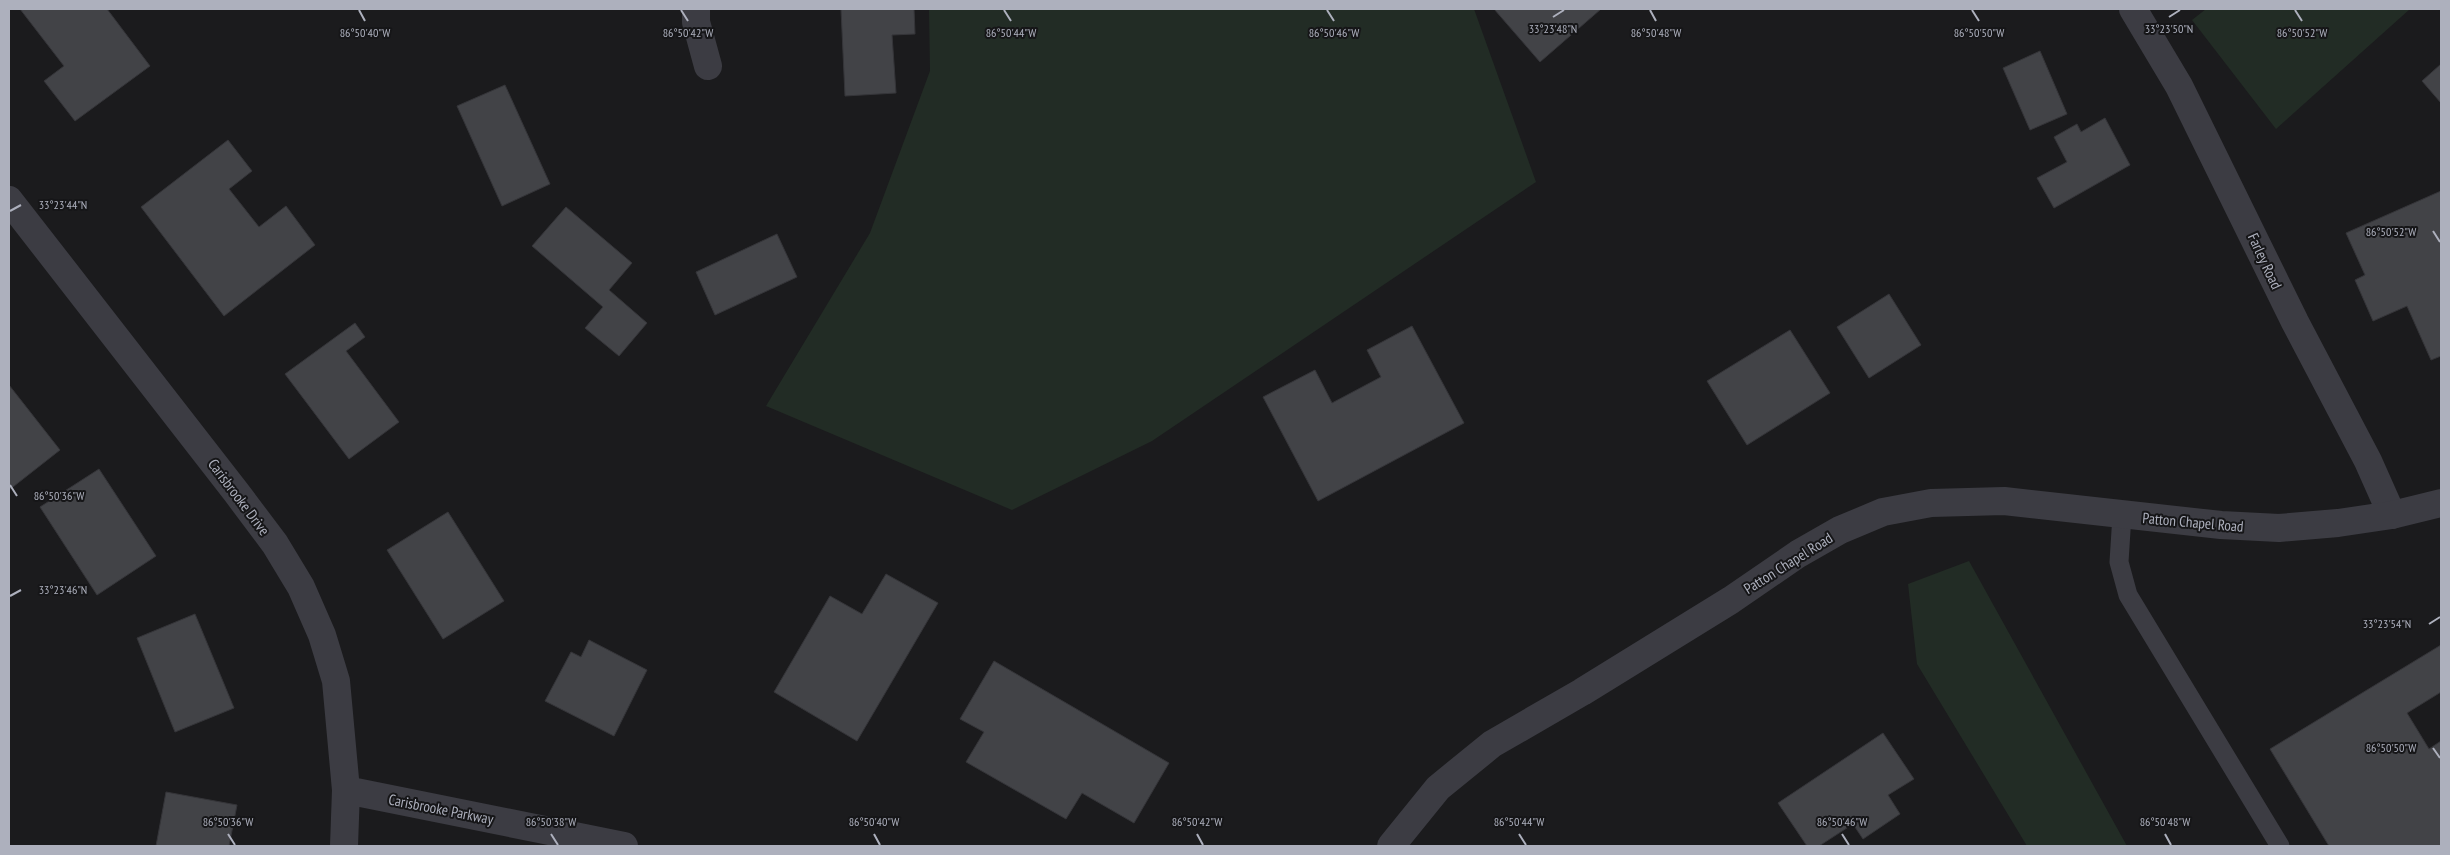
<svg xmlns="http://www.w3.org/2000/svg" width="2450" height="855" viewBox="0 0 2450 855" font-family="'PT Sans Narrow',sans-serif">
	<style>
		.green { fill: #222c25 }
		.building { fill: #424347; stroke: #353539 }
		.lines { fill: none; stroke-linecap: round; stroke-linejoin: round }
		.service { stroke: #3c3c43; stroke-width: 19 }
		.minor { stroke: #3c3c43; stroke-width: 28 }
		.tertiary { stroke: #3c3c43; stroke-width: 28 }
		.ticks { fill: none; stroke: #adb0bd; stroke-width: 2 }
		.labels { text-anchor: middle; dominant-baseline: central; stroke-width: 4; stroke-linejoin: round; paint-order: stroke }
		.street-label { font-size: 15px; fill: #adb0bd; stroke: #161618 }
		.ticks-label { font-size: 12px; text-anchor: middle; fill: #adb0bd; stroke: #161618; stroke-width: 4; stroke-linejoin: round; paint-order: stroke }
	</style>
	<rect width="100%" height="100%" fill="#1b1b1d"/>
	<path class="green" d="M929 9H1474L1536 182 1152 441 1012 510 766 406 870 233 930 71Z
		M2206 9H2410L2276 129 2192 20Z
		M1969 561 2127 846H2027L1917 664 1908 584Z"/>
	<path class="building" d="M20 9H107L150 66 75 121 44 81 64 66Z
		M841 9H914L915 34 892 35 896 93 845 96Z
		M1494 9H1601L1540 62Z
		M2040 51 2067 114 2030 130 2003 68Z
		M2441 64V103L2422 81Z
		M505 85 550 184 502 206 457 106Z
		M2105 118 2130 165 2054 208 2037 178 2067 162 2054 137 2077 124 2081 132Z
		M228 140 252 171 229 189 259 227 286 206 315 245 224 316 141 207Z
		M2441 191V356L2431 360 2407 306 2373 321 2355 280 2365 275 2346 233Z
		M566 207 632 263 609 290 647 323 619 356 585 328 603 307 532 246Z
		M777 234 797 277 715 315 696 272Z
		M1889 294 1921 345 1869 378 1837 327Z
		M355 323 365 337 346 351 399 422 349 459 285 374Z
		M1412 326 1464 423 1318 501 1263 397 1315 370 1332 403 1381 377 1367 350Z
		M1790 330 1830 393 1747 445 1707 381Z
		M9 385 60 450 9 490Z
		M99 469 156 556 97 595 40 507Z
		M448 512 504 601 443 639 387 550Z
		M886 574 938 603 857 741 774 692 830 596 862 614Z
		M195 614 234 708 175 732 137 638Z
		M589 640 647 670 614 736 545 701 571 652 581 657Z
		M2441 645V692L2407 713 2429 749 2441 741V846H2329L2270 749Z
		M994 661 1169 763 1134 823 1082 793 1066 819 966 762 984 732 960 719Z
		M1883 733 1914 779 1888 795 1900 814 1863 839 1853 824 1819 846H1807L1778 803Z
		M166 792 237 805 229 846H156Z"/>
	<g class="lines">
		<path class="service" d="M2122 515 2119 562 2128 595 2280 846"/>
		<path class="minor" d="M696 9V22L708 66
			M2133 9 2179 86 2295 322 2368 461 2392 515
			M9 200 236 492 275 544 301 587 322 635 336 681 346 790 344 846
			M346 790 624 846"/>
		<path class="tertiary" d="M1391 846 1438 788 1492 744 1582 692 1731 600 1798 554 1840 530 1883 512 1931 503 2004 501 2221 525 2279 528 2338 523 2392 515 2441 503"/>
	</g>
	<path class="ticks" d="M359 10 365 21M681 10 688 21M1004 10 1011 21M1327 10 1334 21M1650 10 1656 21M1972 10 1979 21M2295 10 2302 21M1553 17 1564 10M2169 17 2180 10M10 211 21 205M2433 231 2440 242M10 485 17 496M10 596 21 590M2429 624 2440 617M2433 748 2440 758M228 834 235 845M551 834 558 845M874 834 880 845M1197 834 1203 845M1519 834 1526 845M1842 834 1849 845M2165 834 2171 845"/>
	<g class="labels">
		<g class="street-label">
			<text transform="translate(2265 261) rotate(65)">Farley Road</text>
			<text transform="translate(239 497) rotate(53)">Carisbrooke Drive</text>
			<text transform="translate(2193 522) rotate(5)">Patton Chapel Road</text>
			<text transform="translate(1788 563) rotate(-32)">Patton Chapel Road</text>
			<text transform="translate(441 809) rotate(11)">Carisbrooke Parkway</text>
		</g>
	</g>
	<g class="ticks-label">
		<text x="1553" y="33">33°23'48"N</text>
		<text x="2169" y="33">33°23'50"N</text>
		<text x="365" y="37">86°50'40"W</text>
		<text x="688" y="37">86°50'42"W</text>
		<text x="1011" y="37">86°50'44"W</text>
		<text x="1334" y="37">86°50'46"W</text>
		<text x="1656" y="37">86°50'48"W</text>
		<text x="1979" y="37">86°50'50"W</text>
		<text x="2302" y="37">86°50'52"W</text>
		<text x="63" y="209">33°23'44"N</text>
		<text x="2391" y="236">86°50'52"W</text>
		<text x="59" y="500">86°50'36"W</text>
		<text x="63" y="594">33°23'46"N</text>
		<text x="2387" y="628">33°23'54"N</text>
		<text x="2391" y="752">86°50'50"W</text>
		<text x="228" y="826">86°50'36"W</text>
		<text x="551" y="826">86°50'38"W</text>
		<text x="874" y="826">86°50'40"W</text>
		<text x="1197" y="826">86°50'42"W</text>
		<text x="1519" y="826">86°50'44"W</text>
		<text x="1842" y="826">86°50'46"W</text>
		<text x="2165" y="826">86°50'48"W</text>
	</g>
	<rect width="2450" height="855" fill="none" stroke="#adb0bd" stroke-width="20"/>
</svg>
